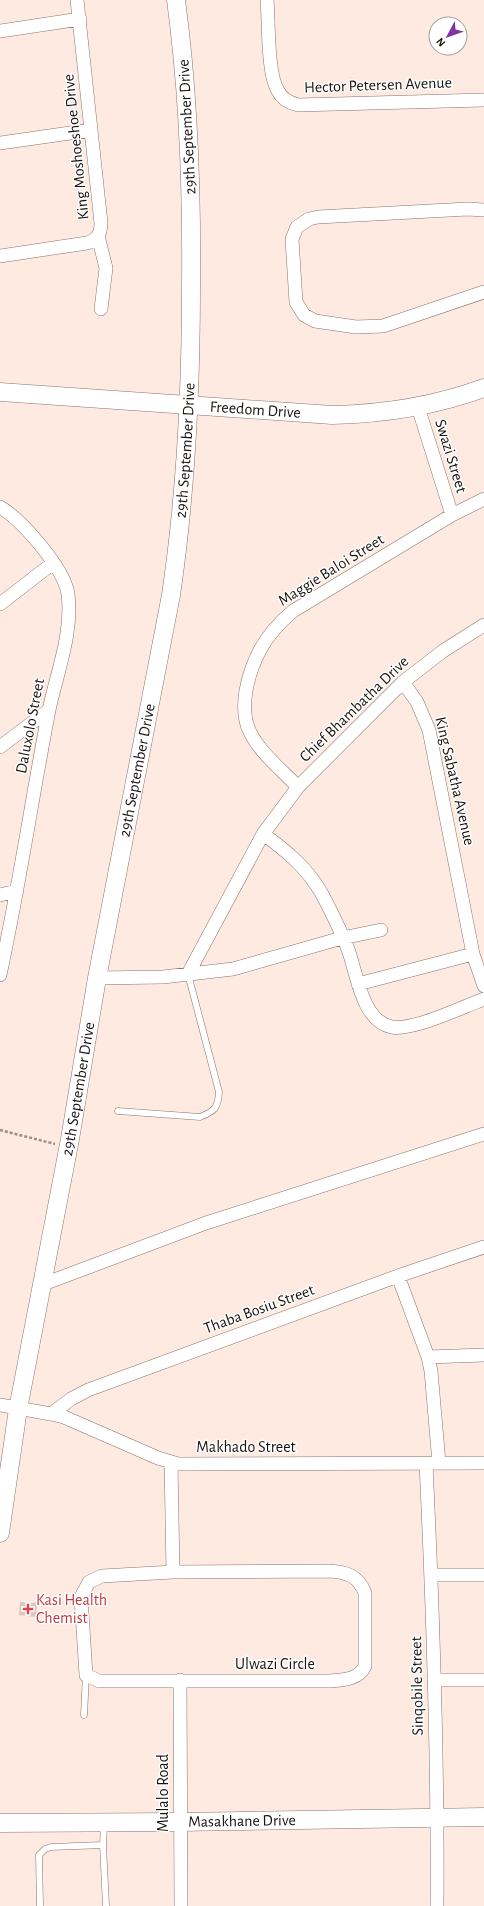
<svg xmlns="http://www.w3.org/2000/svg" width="484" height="1906" viewBox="0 0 484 1906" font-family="'Alegreya Sans',sans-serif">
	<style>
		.building { fill: #dac8be }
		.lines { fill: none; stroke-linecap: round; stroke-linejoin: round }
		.lane-casing { stroke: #86756c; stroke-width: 7 }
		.street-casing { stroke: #86756c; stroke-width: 14 }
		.secondary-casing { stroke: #86756c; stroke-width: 19 }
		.path { stroke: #9b8d86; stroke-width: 2.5; stroke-dasharray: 3 2; stroke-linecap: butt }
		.lane { stroke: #fff; stroke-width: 6 }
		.street { stroke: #fff; stroke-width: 13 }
		.secondary { stroke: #fff; stroke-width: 18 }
		.health-dot { fill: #e0444e; stroke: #fff; stroke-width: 1.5 }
		.labels { text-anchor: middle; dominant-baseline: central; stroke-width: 3; stroke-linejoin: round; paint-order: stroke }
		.street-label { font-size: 16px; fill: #18120f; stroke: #fff }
		.health-label { font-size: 16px; fill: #be3a42; stroke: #fff; text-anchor: start }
	</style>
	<rect width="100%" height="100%" fill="#feeae0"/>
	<path class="building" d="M20 1602 37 1603 36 1617 19 1615Z"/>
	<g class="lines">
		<g class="lane-casing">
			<path id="lane" d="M118 1111 200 1117C215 1111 218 1108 219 1092L188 974
				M84 1715 86 1675
				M103 1845 104 1824
				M40 1906 39 1855 45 1849 51 1847 103 1845 106 1906"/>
		</g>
		<g class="street-casing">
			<path id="street" d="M267 0C269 23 267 73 278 91 282 99 290 103 298 105L484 100
				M0 31 80 19
				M0 143 91 130
				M484 210 468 209 318 217 309 219 297 227 292 239 296 302 304 315 315 321 356 327 383 326 484 292
				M98 236 106 268 101 309
				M0 256 87 243C97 240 101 234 101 223L77 0
				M418 407 452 515
				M0 507C22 520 64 568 68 594 73 633 57 672 49 710 32 798 19 887 0 975
				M0 604 53 563
				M403 682 417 702 429 730 473 954 484 986
				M0 747 49 710
				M298 787C282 770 260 753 250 732 238 708 248 673 260 650 268 635 280 622 293 611L452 515 484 499
				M263 834C287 851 308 869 322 894 332 913 342 933 349 952 357 976 363 1022 392 1027 413 1031 462 1007 484 999
				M0 895 17 891
				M188 974 263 834 298 787 403 682 443 651 484 625
				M97 978 163 977 233 969 342 938 381 930
				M358 984 473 954
				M398 1276 428 1357 431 1371 439 1463
				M41 1285 206 1223 484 1134
				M428 1357 484 1355
				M0 1405 51 1414 64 1417 158 1458 178 1464 484 1463
				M51 1414 71 1399 88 1390 398 1276 484 1247
				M171 1462 173 1572
				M426 1464C433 1611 438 1759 437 1906
				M329 1571C346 1572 358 1575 365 1593V1666C359 1680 342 1680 329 1681H99L86 1675 81 1597 89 1582 102 1576 173 1572Z
				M431 1575H484
				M180 1680 181 1906
				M434 1680H484"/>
		</g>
		<g class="secondary-casing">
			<g id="secondary">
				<path id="s1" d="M0 392 332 415C384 414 435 406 484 388"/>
				<path id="s2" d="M0 1533 18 1409 70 1139 97 978 171 595C186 493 191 391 191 287 192 191 189 96 176 0"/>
				<path id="s3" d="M0 1823 179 1822 484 1817"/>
			</g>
		</g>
		<path class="path" d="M0 1130 55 1144"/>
		<use href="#lane" class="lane"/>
		<use href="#street" class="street"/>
		<use href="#secondary" class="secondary"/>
	</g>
	<path class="health-dot" d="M26 1603h4v4h4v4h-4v4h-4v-4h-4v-4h4z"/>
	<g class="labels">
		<g class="street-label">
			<text transform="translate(378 85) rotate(-2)">Hector Petersen Avenue</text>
			<text transform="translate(187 127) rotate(-93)">29th September Drive</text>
			<text transform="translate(76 147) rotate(-96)">King Moshoeshoe Drive</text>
			<text stroke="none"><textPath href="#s1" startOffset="256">Freedom Drive</textPath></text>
			<text stroke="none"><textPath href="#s2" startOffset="1099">29th September Drive</textPath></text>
			<text transform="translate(451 456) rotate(73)">Swazi Street</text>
			<text transform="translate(331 570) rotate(-32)">Maggie Baloi Street</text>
			<text transform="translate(354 709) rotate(-44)">Chief Bhambatha Drive</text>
			<text transform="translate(30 726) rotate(-79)">Daluxolo Street</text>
			<text stroke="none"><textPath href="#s2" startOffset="775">29th September Drive</textPath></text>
			<text transform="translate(455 781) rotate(77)">King Sabatha Avenue</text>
			<text stroke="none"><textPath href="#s2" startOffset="451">29th September Drive</textPath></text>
			<text transform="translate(259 1309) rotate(-20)">Thaba Bosiu Street</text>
			<text x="246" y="1447">Makhado Street</text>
			<text x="275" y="1664">Ulwazi Circle</text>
			<text transform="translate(417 1686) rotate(-91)">Sinqobile Street</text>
			<text transform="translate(163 1793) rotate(-90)">Mulalo Road</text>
			<text stroke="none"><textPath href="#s3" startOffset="242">Masakhane Drive</textPath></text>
		</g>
		<g class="health-label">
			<text x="36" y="1600">Kasi Health<tspan x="36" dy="18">Chemist</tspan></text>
		</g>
	</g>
	<g transform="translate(448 36) rotate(229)"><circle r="19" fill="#ffffff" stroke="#a3a09f"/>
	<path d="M0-3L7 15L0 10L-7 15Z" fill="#7f33a4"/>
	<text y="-6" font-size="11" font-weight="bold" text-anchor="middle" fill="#18120f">N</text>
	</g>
</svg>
